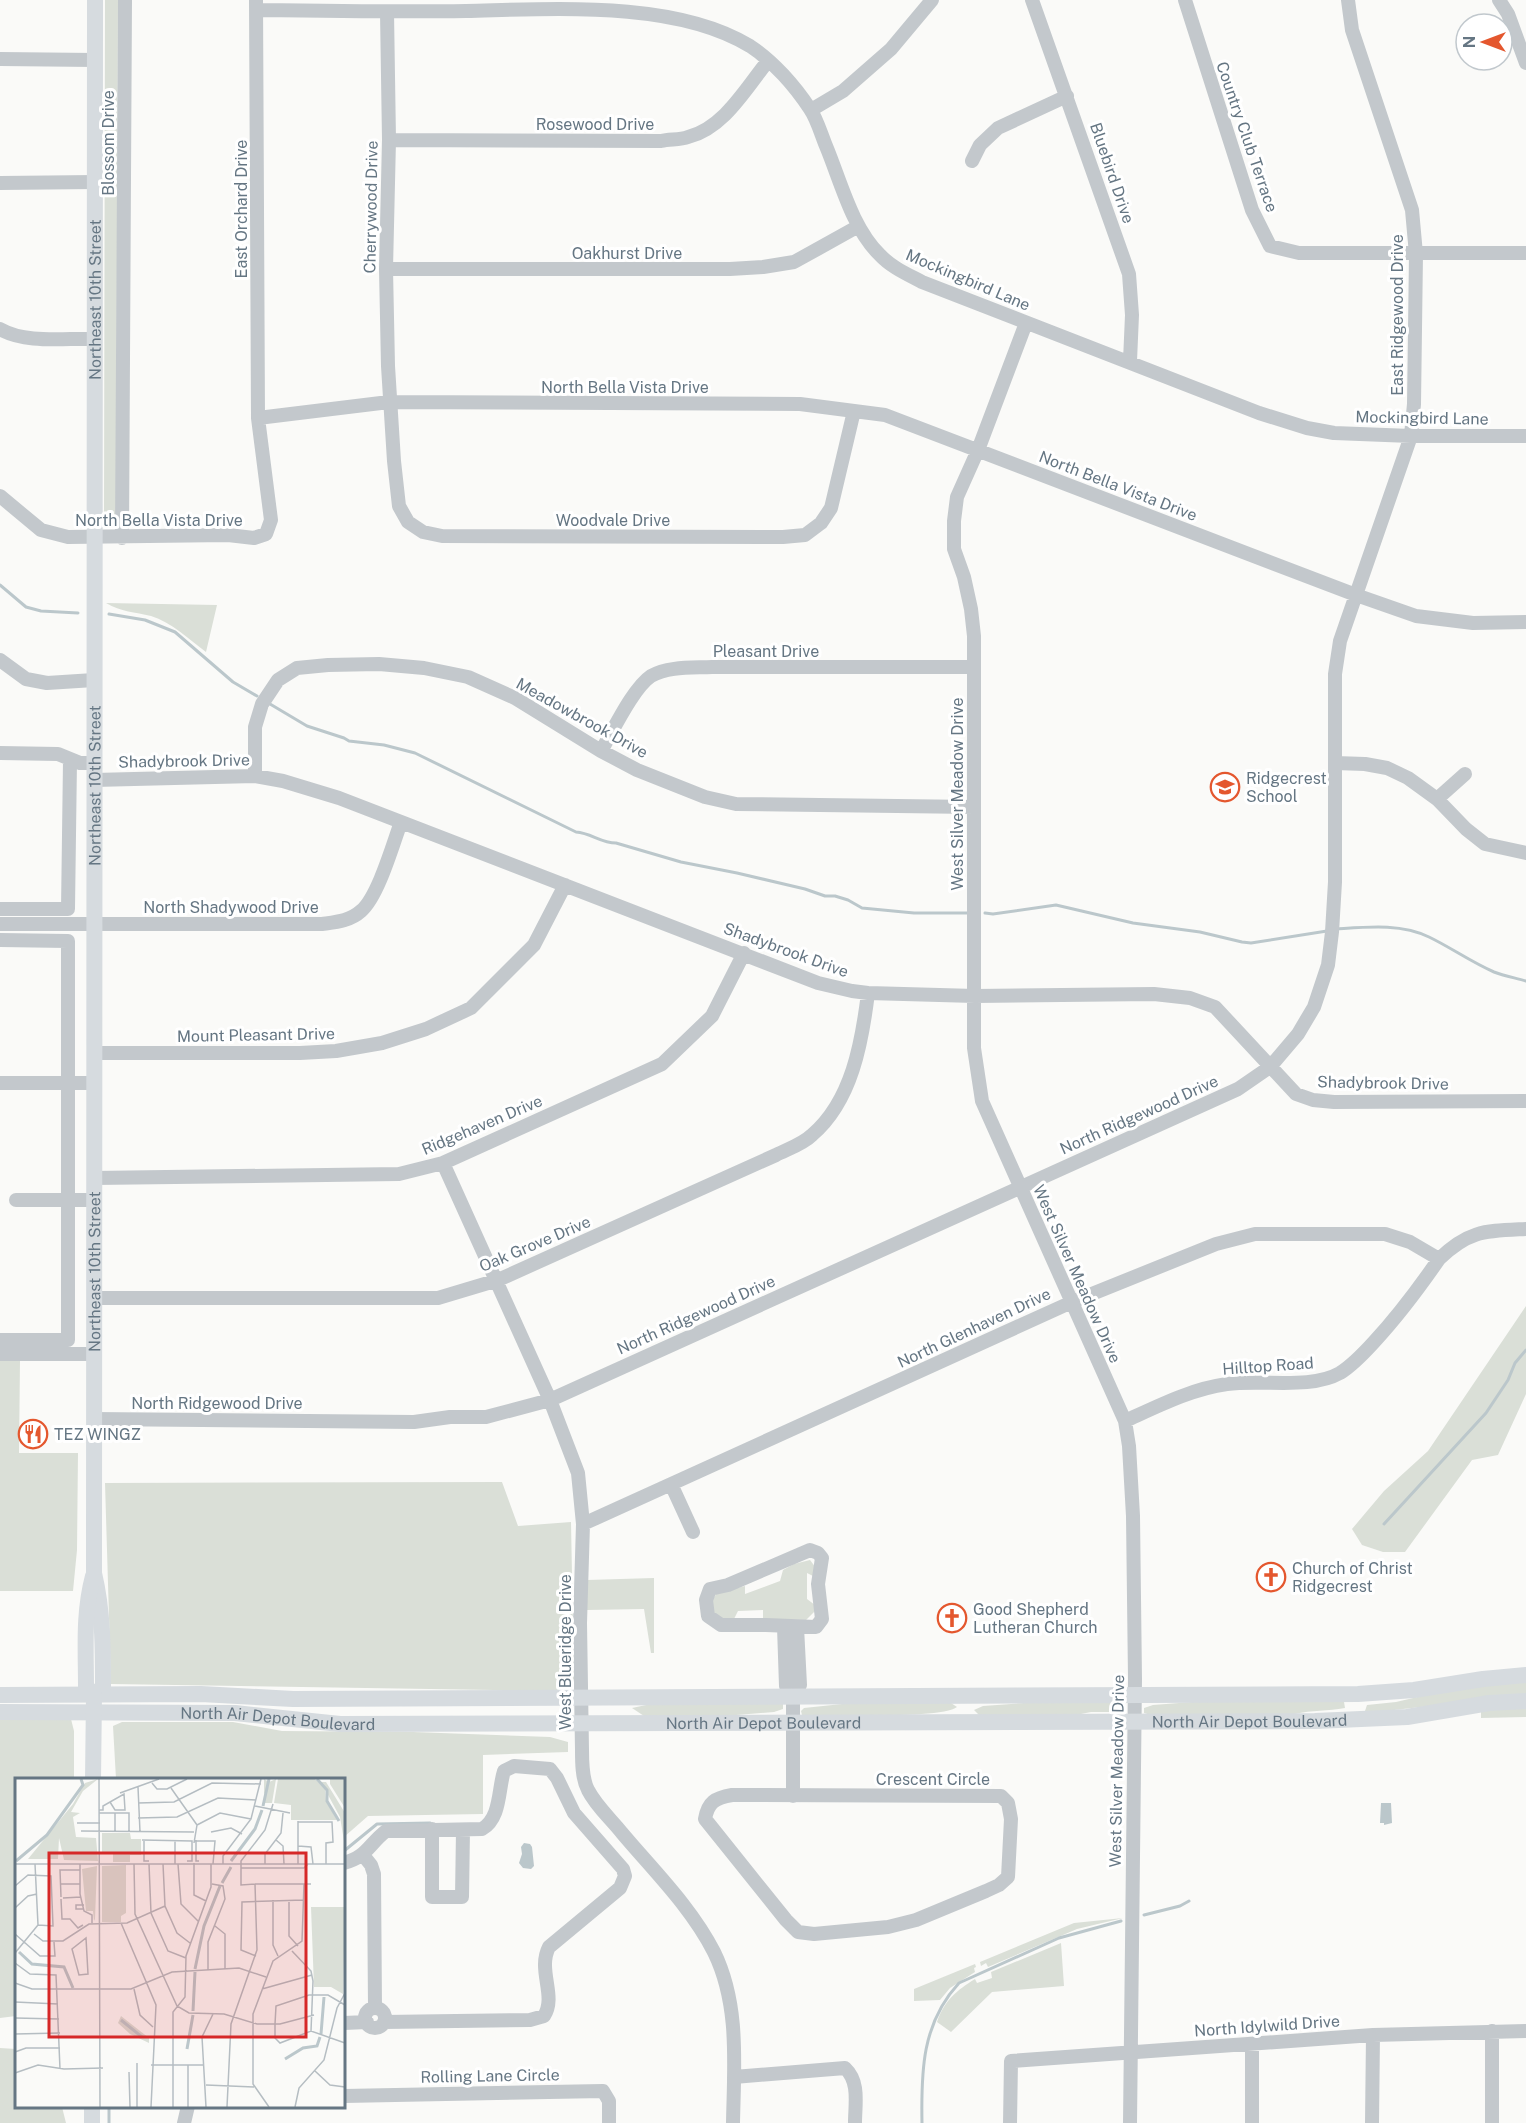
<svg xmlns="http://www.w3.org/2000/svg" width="1526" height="2123" viewBox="0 0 1526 2123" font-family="'Public Sans',sans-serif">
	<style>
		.green { fill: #dadfd7 }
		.water { fill: #bbc7cb }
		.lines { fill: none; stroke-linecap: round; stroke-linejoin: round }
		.stream { stroke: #bbc7cb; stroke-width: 3 }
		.minor { stroke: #c3c8cc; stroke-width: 14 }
		.major { stroke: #d6dbdf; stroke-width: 16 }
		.labels { text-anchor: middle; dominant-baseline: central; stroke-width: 6; stroke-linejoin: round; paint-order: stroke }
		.street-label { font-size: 16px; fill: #657683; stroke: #fff }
		.poi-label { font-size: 16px; fill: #657683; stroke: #fff; text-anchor: start }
		.inset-river { fill: none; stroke: #bbc7cb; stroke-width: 3 }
		.inset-road { fill: none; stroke: #b5bdc2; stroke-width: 1.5 }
		.view { fill: #d62828; fill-opacity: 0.15; stroke: #d62828; stroke-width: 3 }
		.inset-edge { fill: none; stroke: #657683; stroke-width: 3 }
	</style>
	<rect width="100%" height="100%" fill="#fafaf8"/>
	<path class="green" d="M105 0H118L116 526 107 524 104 519Z
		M106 603 217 605 206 652C190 640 171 622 151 616 135 612 121 612 106 603Z
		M1526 1306V1394L1498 1455 1472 1460 1405 1552H1383L1362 1545 1352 1529 1384 1491 1428 1451Z
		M0 1360H20L19 1453H78L77 1550 73 1591H0Z
		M502 1482 518 1526 571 1522 574 1681 569 1688 554 1691 111 1684 105 1483Z
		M810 1560 816 1568 815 1577 807 1573V1599L815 1605V1611L806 1620 763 1619V1610L738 1611 734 1619 723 1621 712 1612V1600L717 1593 745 1586V1594L780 1581 783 1570 794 1564Z
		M654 1578V1653H651L644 1609 587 1610V1580Z
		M1526 1680V1695L1368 1713 1365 1711 1367 1705 1396 1702 1452 1689Z
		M1116 1701 1125 1705 1123 1708 1116 1712H1091L1071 1716 981 1717 974 1710 983 1706 1024 1703Z
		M861 1702 951 1703 957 1707C942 1719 827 1715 802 1715L801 1711 804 1708Z
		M1192 1702H1344L1345 1708C1328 1711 1312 1710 1295 1714L1154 1716 1144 1713V1708L1153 1705Z
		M651 1704H783V1709L774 1712 724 1716H644L632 1708Z
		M1526 1707V1717L1481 1718V1709Z
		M0 1719H71L74 1731V1779L16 1780V2016L0 2018Z
		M122 1722H233L282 1731 413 1732 550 1737 568 1742V1752L483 1755V1814L368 1816 344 1837V1780L116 1779 113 1726Z
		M1123 1918 1077 1929 988 1967 986 1963 981 1966 980 1962 1074 1923Z
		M1061 1943 1064 1986 992 1992 951 2032 937 2022C944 2001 957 1990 975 1979L977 1983 992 1978 991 1972Z
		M975 1964 976 1967 974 1968 975 1972 950 1988 940 2000 914 2001V1989Z
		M0 2048 16 2049V2106L62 2107 66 2123H0Z"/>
	<path class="water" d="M1381 1803H1391L1392 1823 1384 1825V1823H1380Z
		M524 1843 530 1844 532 1847 534 1866 531 1869 523 1868 519 1863 522 1854 521 1847Z"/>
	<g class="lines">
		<path class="stream" d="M0 585 26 607 41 611 78 613
			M109 614 145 620 175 632 233 682 257 696
			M270 704 307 726 344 738 349 741 384 745 415 753 576 832C591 833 601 843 616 843L681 862 737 873 805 889 825 896H835L848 900 862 908 914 913H969
			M985 913 993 914 1056 905 1133 923 1200 932 1242 942 1251 943 1327 931
			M1336 929C1366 927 1401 923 1429 937 1450 947 1471 962 1494 972 1504 976 1516 978 1526 981
			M1384 1524 1486 1413 1508 1380 1515 1363 1526 1350
			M344 1851 377 1824 430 1823
			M1144 1915 1180 1906 1189 1901
			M109 2123V2106
			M922 2123C921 2071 922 2023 959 1983L1059 1938 1121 1921"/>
		<path class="minor" d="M256 0 258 418
			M1032 0 1129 274 1132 315 1130 361
			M1185 0 1252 210 1270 246 1299 253H1526
			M1499 0 1508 14 1526 63
			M257 10C327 11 396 12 466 11 553 9 675 0 750 46 773 61 795 86 810 109 817 119 821 134 826 146 841 182 852 228 880 255 891 267 907 274 922 282L1259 413 1307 428 1334 433 1411 436H1526
			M387 12 389 140 386 269 388 366 394 461 399 506 408 522 423 532 442 536 783 537 805 535 821 523 831 508 854 411
			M0 59 95 60
			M811 110 843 91 891 49 932 0
			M389 140 661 141C670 139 680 140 688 137 724 128 746 88 768 61
			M972 161 980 145 998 128 1067 96
			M0 183 95 182
			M386 269H730L763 267 794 262 857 227
			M1026 323 978 450 957 497 954 521V549L964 577 971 609 974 636V1048L982 1101 1125 1421 1129 1446 1133 1516 1135 1679 1130 2123
			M0 329C26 344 64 338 94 339
			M0 496 41 530 68 537 228 535 254 538 266 534 271 520 258 418 389 402 800 404 885 415 1356 595 1416 616 1473 623 1526 622
			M122 538 125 0
			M0 660 26 679 47 683 94 680
			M601 751C613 731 633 688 651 676 668 666 693 668 712 667H973
			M0 753 58 754 80 763H94
			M1335 763 1365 764 1387 768 1408 778 1437 799 1466 829 1485 844 1526 853
			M255 776V727L262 704 278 680 297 668 328 665 379 664 424 668 468 677 515 698 601 751 637 770 705 797 736 804 974 807
			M94 780 255 776 283 781 339 798 818 983 852 991 868 993 975 996 1154 994 1190 998 1215 1007 1296 1094 1313 1100 1334 1102 1526 1101
			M1437 799 1465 774
			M0 909H68L70 761
			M0 924H322C336 922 350 921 361 911 378 897 393 844 401 822
			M0 940 68 941V1340H0
			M94 1053H300L336 1051 382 1043 426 1029 471 1008 534 945 565 885
			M0 1083H94
			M443 1163 550 1400 578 1473 583 1524 580 1623 582 1750C582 1762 582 1779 588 1790 596 1806 611 1819 622 1833 654 1871 691 1907 714 1952 740 2005 734 2066 733 2123
			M94 1178 399 1174 443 1163 662 1064 712 1016 744 953
			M16 1200H94
			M94 1298H438L498 1280 776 1155C788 1149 803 1144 812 1135 852 1101 862 1042 868 993
			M0 1354H94
			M94 1419 414 1422 450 1417H486L550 1400 1238 1089 1270 1067 1298 1034 1314 1007 1328 965 1332 932 1335 882V674L1340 641 1411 436 1414 404 1416 254 1412 210 1352 30 1348 0
			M1125 1421C1158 1406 1191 1389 1227 1384 1262 1379 1310 1390 1340 1373 1353 1365 1364 1353 1374 1342 1398 1316 1419 1288 1439 1259
			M671 1484 693 1532
			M583 1524 1072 1302 1216 1244 1255 1234H1385L1410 1242 1439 1259C1469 1230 1485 1231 1526 1229
			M810 1550 818 1553 822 1558 818 1584 822 1619 816 1627 766 1625H721L708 1616 706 1600 710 1589 728 1585Z
			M784 1627 786 1686 793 1697
			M793 1697V1796
			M793 1697 800 1685 797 1627
			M732 1795 1001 1796 1008 1803 1011 1819 1008 1877 999 1885 986 1891 916 1920 888 1927 814 1934 798 1932 786 1920 705 1819C708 1802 715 1798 732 1795Z
			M432 1829V1897H462L463 1830
			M363 1855 371 1865 374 1874 375 2008
			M344 1863C367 1857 369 1844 386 1831L482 1829C501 1818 498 1790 504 1771L514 1766 550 1769 557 1778 574 1813 623 1869 625 1876 620 1888 549 1947C537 1970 557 1996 544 2016L530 2020 384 2022
			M365 2018a10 10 0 1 1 20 0a10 10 0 1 1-20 0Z
			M344 2023 367 2022
			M1492 2031V2123
			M1252 2045V2123
			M734 2077 845 2068C860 2082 855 2104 855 2123
			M344 2096 603 2091 609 2101V2123
			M184 2123 188 2106
			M1010 2123 1011 2061 1373 2035 1526 2031
			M1372 2123 1373 2035"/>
		<g class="major">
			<path d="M0 1695 201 1694 293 1699 1358 1694 1414 1690 1483 1679 1526 1675"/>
			<path id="s1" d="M94 1695 103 1687C103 1648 103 1611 94 1573L95 0"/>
			<path id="s2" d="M0 1712 235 1713 340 1724 1315 1721 1407 1717 1489 1703 1526 1701"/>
			<path d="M93 1780 94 1695 86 1687C86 1648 83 1614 93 1576"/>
			<path d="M92 2123V2106"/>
		</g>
	</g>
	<defs>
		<g id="school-ring" transform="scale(1.5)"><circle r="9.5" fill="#fff" stroke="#e4572e" stroke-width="1.5"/><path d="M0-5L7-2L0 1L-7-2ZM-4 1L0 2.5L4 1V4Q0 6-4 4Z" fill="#e4572e"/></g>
		<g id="restaurant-ring" transform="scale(1.5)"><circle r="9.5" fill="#fff" stroke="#e4572e" stroke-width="1.5"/><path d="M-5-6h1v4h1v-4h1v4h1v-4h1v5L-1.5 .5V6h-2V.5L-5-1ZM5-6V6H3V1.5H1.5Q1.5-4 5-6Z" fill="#e4572e"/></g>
		<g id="church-ring" transform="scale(1.5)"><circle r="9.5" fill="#fff" stroke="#e4572e" stroke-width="1.5"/><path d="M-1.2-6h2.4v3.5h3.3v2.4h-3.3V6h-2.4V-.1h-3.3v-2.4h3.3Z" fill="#e4572e"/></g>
	</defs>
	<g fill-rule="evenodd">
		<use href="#school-ring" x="1225" y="787"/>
		<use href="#restaurant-ring" x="33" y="1434"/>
		<use href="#church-ring" x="1271" y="1577"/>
		<use href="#church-ring" x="952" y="1618"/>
	</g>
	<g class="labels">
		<g class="street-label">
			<text x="595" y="124">Rosewood Drive</text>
			<text transform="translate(1247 137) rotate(71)">Country Club Terrace</text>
			<text transform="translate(108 143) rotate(-90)">Blossom Drive</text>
			<text transform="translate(1112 173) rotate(71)">Bluebird Drive</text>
			<text transform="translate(371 207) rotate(-89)">Cherrywood Drive</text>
			<text transform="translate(241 209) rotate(-90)">East Orchard Drive</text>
			<text x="627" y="253">Oakhurst Drive</text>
			<text transform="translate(968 280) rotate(23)">Mockingbird Lane</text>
			<text stroke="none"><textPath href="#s1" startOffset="1400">Northeast 10th Street</textPath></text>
			<text transform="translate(1397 315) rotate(-90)">East Ridgewood Drive</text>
			<text x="625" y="387">North Bella Vista Drive</text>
			<text transform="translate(1422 418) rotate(1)">Mockingbird Lane</text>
			<text transform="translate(1118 486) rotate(21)">North Bella Vista Drive</text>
			<text x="159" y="520">North Bella Vista Drive</text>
			<text x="613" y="520">Woodvale Drive</text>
			<text x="766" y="651">Pleasant Drive</text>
			<text transform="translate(582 718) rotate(29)">Meadowbrook Drive</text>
			<text transform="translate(184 761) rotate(-1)">Shadybrook Drive</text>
			<text stroke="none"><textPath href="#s1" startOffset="914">Northeast 10th Street</textPath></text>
			<text transform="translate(957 794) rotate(-90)">West Silver Meadow Drive</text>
			<text x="231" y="907">North Shadywood Drive</text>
			<text transform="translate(786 950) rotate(20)">Shadybrook Drive</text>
			<text transform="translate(256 1035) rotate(-1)">Mount Pleasant Drive</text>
			<text transform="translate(1383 1083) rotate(1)">Shadybrook Drive</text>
			<text transform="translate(1139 1115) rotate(-24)">North Ridgewood Drive</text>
			<text transform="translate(482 1125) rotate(-23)">Ridgehaven Drive</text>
			<text transform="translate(535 1244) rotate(-23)">Oak Grove Drive</text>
			<text stroke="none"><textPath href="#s1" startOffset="428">Northeast 10th Street</textPath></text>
			<text transform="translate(1077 1274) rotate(66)">West Silver Meadow Drive</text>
			<text transform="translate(696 1315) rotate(-24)">North Ridgewood Drive</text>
			<text transform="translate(974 1328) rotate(-25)">North Glenhaven Drive</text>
			<text transform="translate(1268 1366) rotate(-4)">Hilltop Road</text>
			<text x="217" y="1403">North Ridgewood Drive</text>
			<text transform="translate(565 1652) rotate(-90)">West Blueridge Drive</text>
			<text stroke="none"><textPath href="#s2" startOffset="278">North Air Depot Boulevard</textPath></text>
			<text stroke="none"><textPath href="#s2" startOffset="1250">North Air Depot Boulevard</textPath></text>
			<text stroke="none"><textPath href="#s2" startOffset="764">North Air Depot Boulevard</textPath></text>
			<text transform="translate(1117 1771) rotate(-89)">West Silver Meadow Drive</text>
			<text x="933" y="1779">Crescent Circle</text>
			<text transform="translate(1267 2026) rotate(-4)">North Idylwild Drive</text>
			<text transform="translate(490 2076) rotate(-1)">Rolling Lane Circle</text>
		</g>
		<g class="poi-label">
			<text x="1246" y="778">Ridgecrest<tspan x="1246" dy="18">School</tspan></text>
			<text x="54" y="1434">TEZ WINGZ</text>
			<text x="1292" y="1568">Church of Christ<tspan x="1292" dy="18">Ridgecrest</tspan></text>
			<text x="973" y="1609">Good Shepherd<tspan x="973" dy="18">Lutheran Church</tspan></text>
		</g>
	</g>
	<g transform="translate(15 1778)">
		<rect width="330" height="330" fill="#fafaf8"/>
		<path d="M83 1 68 13 56 34 65 35 58 39 61 59 81 60 83 83 49 82 44 60 43 81H13L58 26 70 5ZM249 1 254 4 261 1 257 25H249L254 6 249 17ZM263 1H300L310 11 311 23 322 42H276V27L259 25ZM315 1H330V30L315 6ZM306 4H311L330 35V69L325 39ZM87 55H115L116 61H126V77H115V84H98V74H87ZM111 87V135L106 138V144H87V88ZM82 88 80 141 79 143 78 133H71L67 91ZM296 129H330L328 216 316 209H299ZM106 238 134 260V265L115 256 103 245Z" fill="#dadfd7"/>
		<path class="inset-river" d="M302 1 312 12V23L324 43M248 28 254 1M1 83 32 57 68 7 66 1M216 83 240 51 247 32M207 105 216 89M4 174 17 186 49 189 58 210M180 191 189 148 205 108M178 233 180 194M106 242 127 259M306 256 309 219M172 271 178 237M270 281 288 270 302 268 305 259"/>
		<path class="inset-road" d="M84 1 85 329M137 5 142 11H152L172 1M123 9 125 54M156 10 182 47M105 15 144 1M123 25 159 24 197 5 246 6M240 28 275 35M84 32H88V28L109 16 110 32H100L95 24M84 35H114V54M100 35V54M123 40 162 39 203 20 241 22M283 43V86M283 44H317L318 64 311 65V86M62 45H85M182 47 205 35 236 41M66 53 179 54M196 54 216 50 227 56M127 62 177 63V83H172M129 62V83H134M160 62V86M181 62V83H184M261 62 268 68 269 86M179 63H200L198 86M179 65 182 47M283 68 296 69 298 86M179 85V117L191 123M0 86H86M65 86V116L69 133 77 137V145M86 86H330M119 86 120 136 162 228 174 235 209 236 242 246H265L299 237M134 86 136 135 153 173 171 180M148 86 150 128 162 155 175 165M163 86 166 126 183 143M208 86V78L236 41 246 1M250 86V76L266 55 268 35M226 90H289L293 86M46 106H65M240 106H296M0 108 13 97 36 98 38 148 23 147M46 119 45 92H65M48 120 66 119M46 121 47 141H55L63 150 68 147M258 122V167L263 178M274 122V158L283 168M0 130 13 118 22 116M69 131H61V127H69M106 145 141 227 136 329M200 148 210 156V192M0 156 25 178H40L39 164M19 156 28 163H48L74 146 112 145 150 128M71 160 73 196 64 197 57 171ZM277 173 296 193 298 203 296 253M0 175 23 147 20 86M241 178 226 172 227 124 289 122M0 185 15 196 41 197 45 291M193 193V164L210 121 208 108 197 106M0 205 17 211H116L157 194 224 190 251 199M119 211 125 237 138 249M247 211 297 197M0 224 43 226M330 227 313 217H294L261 228 260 246V260L265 265 296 253 330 265M0 240 44 241M0 256 45 255M0 274 11 270H45M122 285V329M136 287H188M300 293 315 307 330 309M114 294 115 329M0 295 23 287 49 291 88 290M191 307 239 309M158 329V234L170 219 171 178 196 109V86M173 329V287M191 329 187 259 198 236M212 329 216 246 242 172 240 106 226 107V83L250 52 258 26M254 329 238 306V236L258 183 287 163 289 106M280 329 284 310 309 282 322 230 330 215"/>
		<path class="view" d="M34 75H291V259H34Z"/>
		<rect width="330" height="330" class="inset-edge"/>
	</g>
	<g transform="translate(1484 42) rotate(270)"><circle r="28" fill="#ffffff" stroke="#c1c8cd" stroke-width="1.5"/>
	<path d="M0-4.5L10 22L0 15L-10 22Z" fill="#e4572e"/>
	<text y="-9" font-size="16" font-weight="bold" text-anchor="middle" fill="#657683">N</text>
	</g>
</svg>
